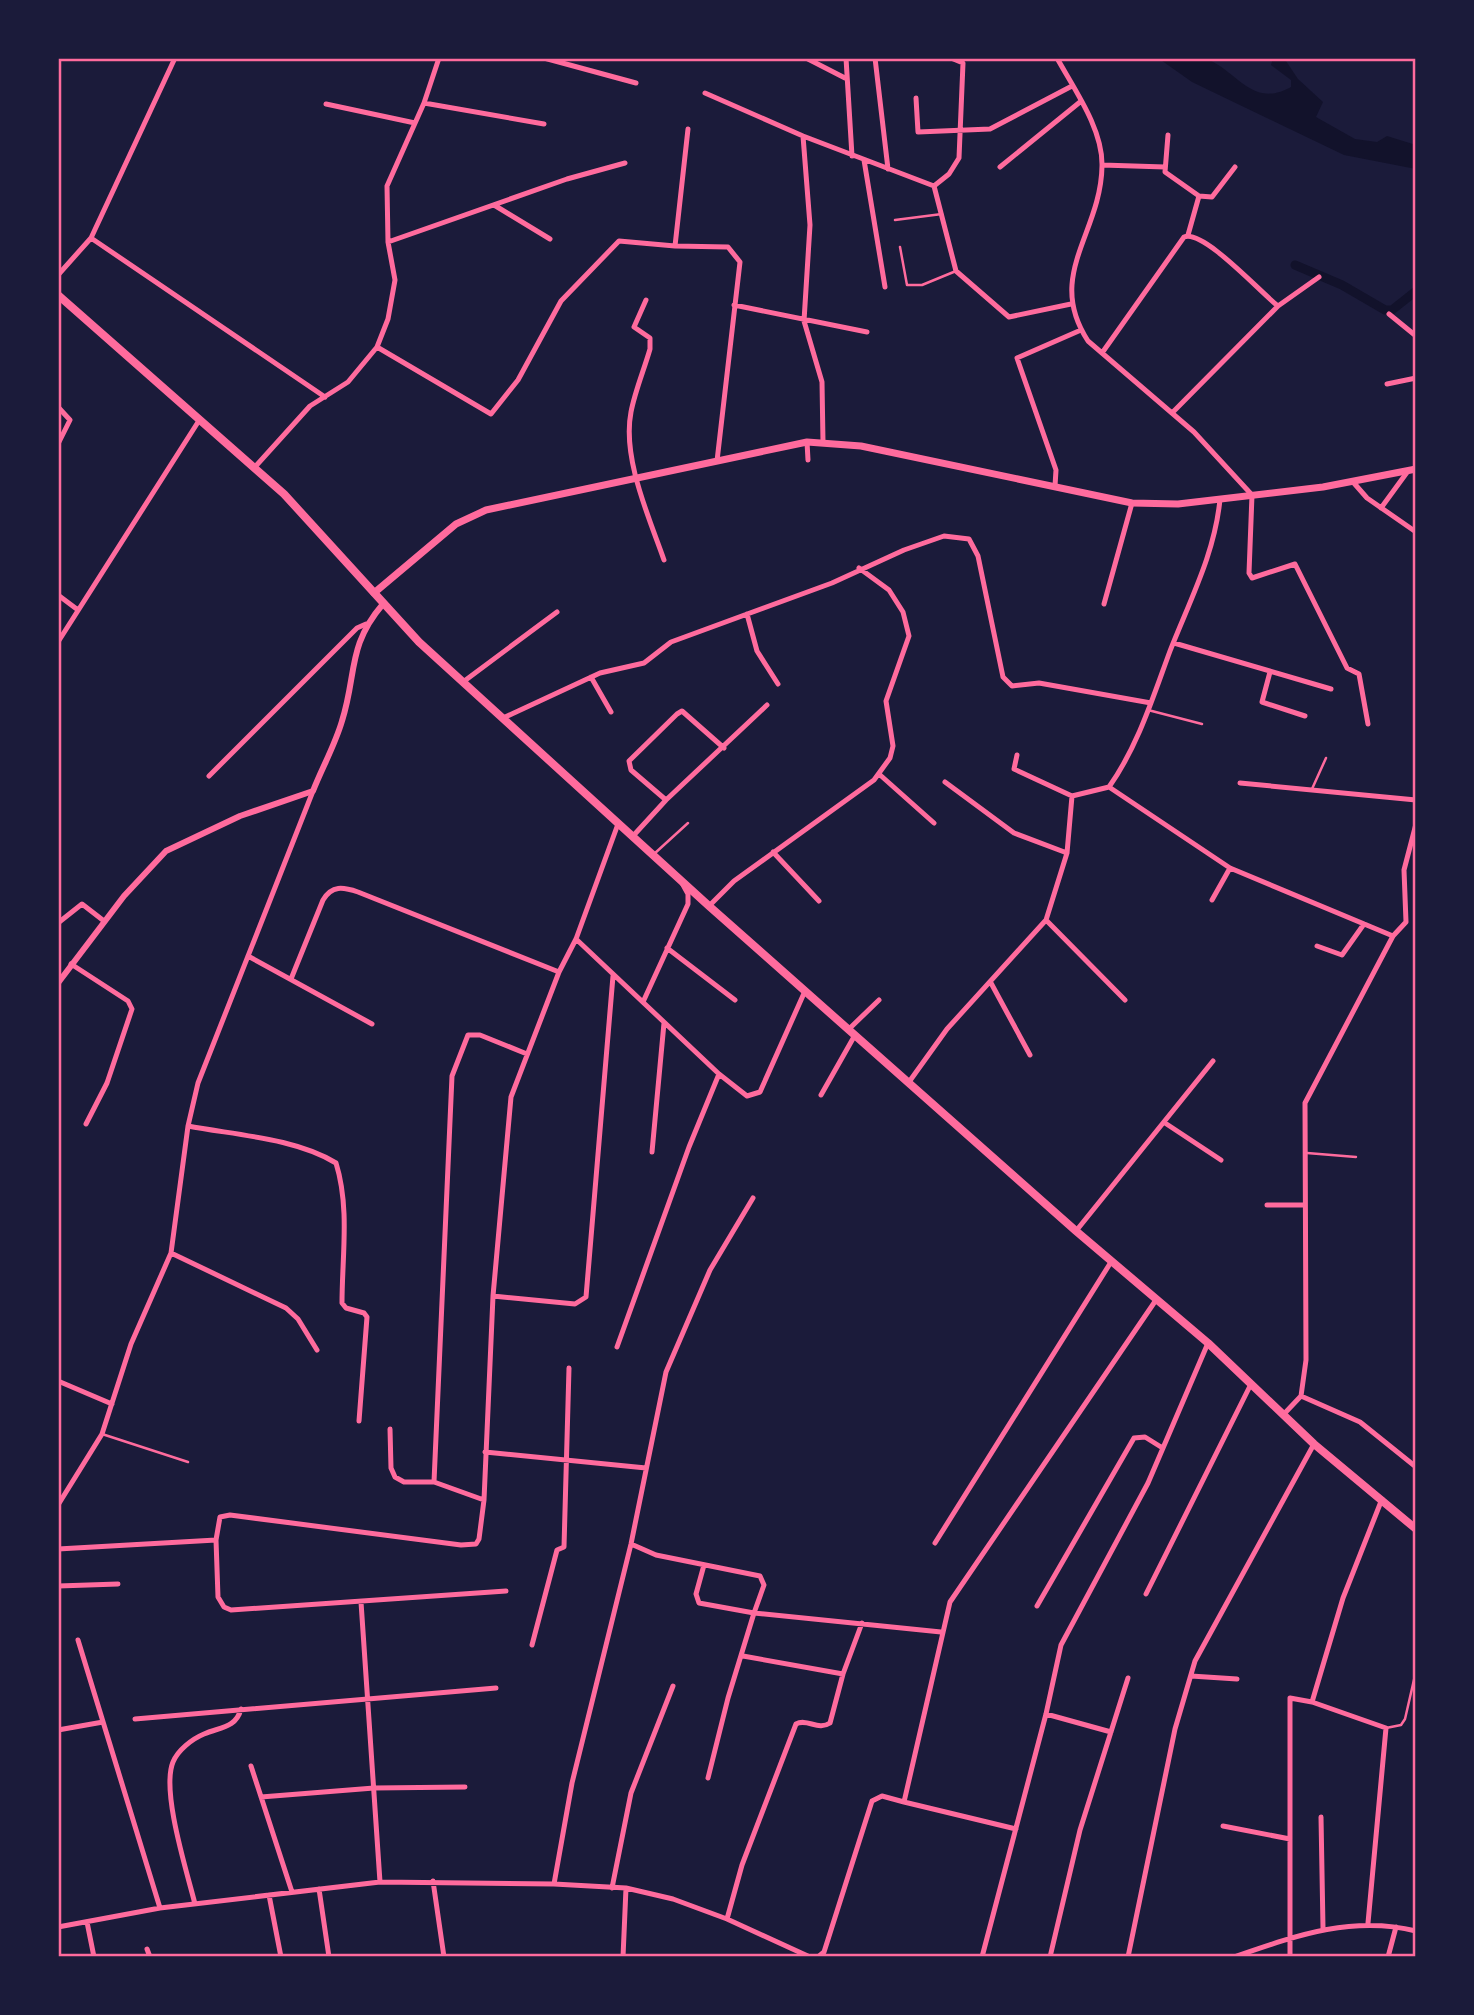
<svg xmlns="http://www.w3.org/2000/svg" width="1474" height="2015" viewBox="0 0 1474 2015" font-family="Arial,sans-serif">
	<style>
		.water { fill: #12122b }
		.lines { fill: none; stroke-linecap: round; stroke-linejoin: round }
		.canal { stroke: #12122b; stroke-width: 9 }
		.service { stroke: #ff6b9d; stroke-width: 2.5 }
		.minor { stroke: #ff6b9d; stroke-width: 5 }
		.tertiary { stroke: #ff6b9d; stroke-width: 6 }
		.secondary { stroke: #ff6b9d; stroke-width: 7 }
		.primary { stroke: #ff6b9d; stroke-width: 8 }
		.neatline { fill: none; stroke: #ff6b9d; stroke-width: 2.5 }
	</style>
	<rect width="100%" height="100%" fill="#1b1b3a"/>
	<path class="water" d="M1158 58C1172 58 1190 55 1203 58 1236 67 1250 110 1291 87V80L1271 65 1273 58H1284L1298 79 1323 102 1316 117 1355 139 1377 142 1387 136 1416 145V169L1344 155 1192 82Z"/>
	<g class="lines">
		<path class="canal" d="M1295 265 1342 285 1385 310H1392L1416 291"/>
		<path class="service" d="M895 220 942 214
			M900 247 907 285H922L956 271
			M1148 710 1202 724
			M1312 789 1326 758
			M654 854 688 823
			M1307 1153 1356 1157
			M102 1434 188 1462
			M1386 1728 1401 1725 1405 1719 1416 1671"/>
		<path class="minor" d="M544 58 636 83
			M806 58 845 78
			M846 58 852 156
			M875 58 888 169
			M1057 58C1074 89 1103 129 1102 166 1101 234 1045 275 1088 341L1194 432 1252 495 1249 573 1252 578 1295 564 1347 668 1359 674 1368 724
			M705 93 803 136 934 186
			M916 98 918 132 990 129 1072 86
			M424 103 544 124
			M326 104 415 123
			M688 129 675 246 728 247 740 262 717 461
			M1168 135 1165 172 1199 196
			M803 136 810 225 804 321 822 382 823 442
			M864 160 885 287
			M1102 165 1165 167
			M1000 167 1080 102
			M934 186 956 271 1009 317 1071 304
			M934 186 949 174 959 158 963 63 951 58
			M494 205 550 239
			M1188 235 1199 196 1212 197 1235 167
			M91 238 325 397
			M388 242 567 179 625 163
			M58 275 91 238 175 58
			M646 300 634 327 650 338V349C644 370 635 391 631 412 622 458 649 517 664 560
			M734 305 867 332
			M1278 306 1319 277
			M1389 314 1416 336
			M377 347 491 414 518 380 561 301 619 241 675 246
			M1102 353 1184 237C1203 229 1260 292 1278 306L1173 412
			M1387 384 1416 378
			M58 407 70 420 58 444
			M807 442 808 460
			M254 468 310 406 348 382 377 347 388 319 395 280 388 242 387 186 424 103 439 58
			M1353 482 1367 498 1416 532
			M1055 486 1056 470 1017 358 1081 330
			M1381 508 1408 471
			M58 595 78 610
			M1104 604 1132 503
			M747 614 757 651 778 684
			M58 642 200 419
			M1174 643 1331 689
			M1270 672 1262 702 1305 716
			M591 677 611 712
			M463 682 557 612
			M503 718 600 673 644 663 671 642 832 583 904 550 944 536 969 539 978 556 1003 677 1012 686 1039 683 1151 703
			M1017 755 1014 769 1072 796
			M879 774 934 823
			M209 776 357 628 366 624
			M945 782 1014 833 1067 853
			M1240 783 1416 800
			M1109 787 1230 868 1393 936
			M1109 787C1138 746 1153 697 1170 651 1190 600 1215 553 1220 499
			M666 800 631 770 629 761 677 714 682 711 724 748
			M633 836 666 800 767 705
			M773 852 819 901
			M1212 900 1230 868
			M709 906 734 881 874 780 890 758 893 746 886 701 909 636 903 612 889 590 859 568
			M1046 920 1125 1000
			M58 923 82 904 104 921
			M576 939 719 1074 747 1096 760 1092 805 991
			M1317 946 1342 955 1364 924
			M667 948 735 1000
			M248 956 372 1024
			M71 964 128 1001 132 1009 107 1083 86 1124
			M291 979 323 900C332 885 343 887 358 892L559 972
			M991 983 1030 1055
			M643 1002 688 904V894L682 883
			M849 1029 879 1000
			M909 1082 947 1029 1046 920 1067 853 1072 796 1109 787
			M821 1095 855 1035
			M1165 1123 1221 1160
			M188 1126C235 1135 295 1138 336 1163 350 1208 342 1257 342 1303L346 1308 364 1313 367 1317 359 1421
			M652 1152 664 1023
			M1267 1205H1304
			M1076 1231 1213 1061
			M171 1253 286 1308 298 1319 317 1350
			M493 1296 575 1304 586 1297 613 976
			M617 1347 689 1147 719 1074
			M58 1381 112 1404
			M1301 1396 1360 1422 1416 1467
			M1283 1415 1301 1396 1306 1360 1305 1103 1393 936 1406 922 1404 870 1416 824
			M390 1429 391 1468 395 1477 404 1482H434
			M485 1452 646 1468
			M484 1500 434 1482 452 1076 468 1035H480L527 1054
			M58 1505 102 1434 131 1344 171 1253 188 1126 198 1083 313 791
			M216 1540 220 1517 230 1515 461 1545 476 1544 479 1539 484 1500 493 1296 511 1097 559 972 576 939 618 824
			M935 1543 1111 1262
			M631 1544 656 1555 760 1576 764 1585 754 1613 941 1632
			M58 1549 216 1540 218 1597 224 1607 231 1610 506 1591
			M704 1565 696 1594 699 1603 754 1613 728 1698 708 1778
			M58 1586 118 1584
			M1146 1594 1251 1384
			M361 1602 380 1882
			M1037 1606 1134 1438 1145 1437 1161 1447
			M78 1640 160 1908
			M532 1645 557 1550 564 1547 569 1368
			M743 1656 843 1674
			M1191 1676 1237 1679
			M1312 1702 1343 1598 1382 1499
			M1046 1714 1111 1732
			M135 1719 496 1688
			M58 1730 103 1722
			M251 1766 292 1892
			M261 1797 374 1788 465 1787
			M1321 1817 1323 1928
			M1223 1826 1290 1839
			M1016 1829 904 1802 950 1602 1156 1300
			M433 1881 444 1957
			M554 1884 572 1783 631 1544 666 1372 710 1270 753 1198
			M612 1888 631 1793 673 1686
			M319 1889 329 1957
			M269 1895 281 1957
			M195 1904C187 1872 161 1791 173 1762 178 1750 192 1739 204 1734 220 1727 236 1728 241 1709
			M727 1919 742 1865 796 1724C807 1718 818 1731 830 1723L843 1674 862 1623
			M87 1922 94 1957
			M58 1927 160 1908 380 1882 554 1884 626 1888 673 1899 727 1919 810 1957
			M147 1949 150 1957
			M623 1957 626 1888
			M818 1957 824 1952 872 1801 882 1796 904 1802
			M982 1957 1046 1714 1061 1645 1148 1483 1208 1343
			M1050 1957 1080 1830 1128 1678
			M1128 1957 1175 1729 1195 1661 1314 1444
			M1234 1957C1295 1936 1352 1915 1416 1931
			M1290 1957V1698L1312 1702 1386 1728 1368 1923
			M1388 1957 1396 1927"/>
		<path class="tertiary" d="M58 983 124 896 166 851 240 816 313 791C322 768 335 745 342 721 357 674 347 646 383 604"/>
		<path class="secondary" d="M374 593 456 524 486 510 807 442 861 446 1132 503 1178 504 1323 487 1416 469"/>
		<path class="primary" d="M58 295 284 494 419 642 709 906 1076 1231 1208 1343 1314 1444 1416 1529"/>
	</g>
	<rect width="1474" height="2015" fill="none" stroke="#1b1b3a" stroke-width="119"/>
	<rect x="60" y="60" width="1354" height="1895" class="neatline"/>
</svg>
